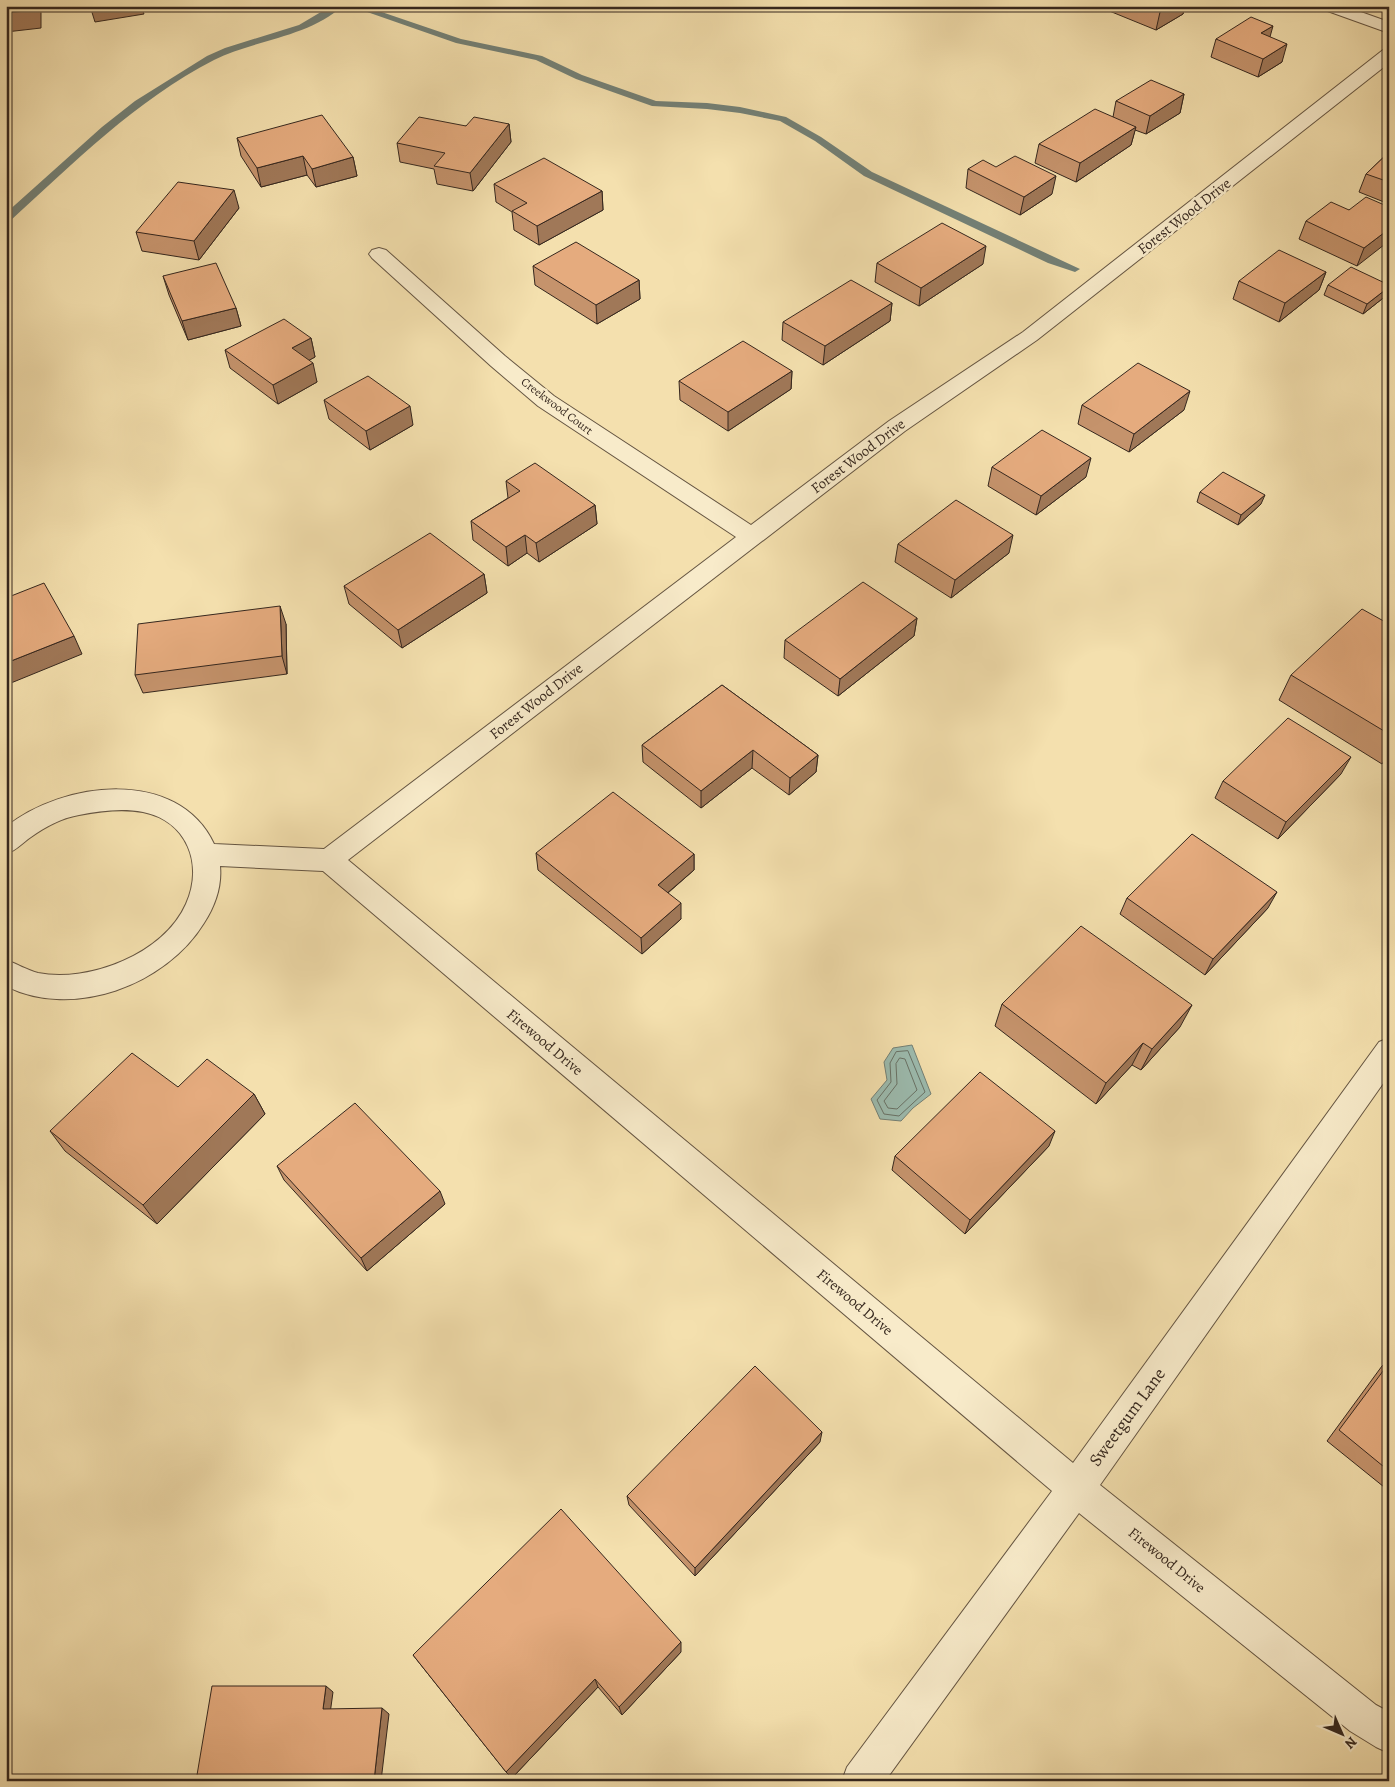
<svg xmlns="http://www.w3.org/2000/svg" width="1395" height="1787" viewBox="0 0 1395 1787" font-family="Alegreya,serif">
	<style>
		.water { fill: #9cbcb0; stroke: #738076 }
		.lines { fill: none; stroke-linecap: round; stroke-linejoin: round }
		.shore { stroke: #687267; stroke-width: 1 }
		.stream { fill: #738076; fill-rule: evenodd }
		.minor-casing { stroke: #655542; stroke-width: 2 }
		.minor { fill: #f8ebca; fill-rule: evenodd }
		.wall { fill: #c5936c; stroke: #35271e }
		.shaded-wall { fill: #a07858; stroke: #35271e }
		.building { fill: #e5ab7e; stroke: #35271e }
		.labels { text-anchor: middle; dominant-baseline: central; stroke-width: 5; stroke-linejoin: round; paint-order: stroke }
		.far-street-label { font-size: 12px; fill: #35271e; stroke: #f8ebca }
		.street-label { font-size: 15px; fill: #35271e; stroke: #f8ebca }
		.near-street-label { font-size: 18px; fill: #35271e; stroke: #f8ebca }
	</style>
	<rect width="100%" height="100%" fill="#f4e0ae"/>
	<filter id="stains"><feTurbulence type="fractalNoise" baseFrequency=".004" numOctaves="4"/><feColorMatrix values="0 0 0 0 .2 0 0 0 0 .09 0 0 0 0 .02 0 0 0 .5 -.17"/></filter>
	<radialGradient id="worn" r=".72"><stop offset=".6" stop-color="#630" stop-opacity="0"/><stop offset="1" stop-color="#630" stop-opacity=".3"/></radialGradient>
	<path class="water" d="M912 1045 931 1094 913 1108 901 1121 880 1119 871 1099 887 1080 884 1062 893 1048Z"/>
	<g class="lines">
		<path class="shore" d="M908 1051 925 1092 899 1116 884 1114 877 1100 891 1082 890 1063 896 1052Z
			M900 1058 905 1059 917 1090 897 1109 888 1108 884 1101 897 1084 896 1064Z"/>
		<path class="stream" d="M331 6H342C310 37 253 40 214 60 136 100 74 163 10 221L6 222V213L102 127 135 101 207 56 225 48 299 25Z
			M350 6H364L461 39 542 56 582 75 656 101 707 103 740 107 786 117 821 137 872 172 1080 269 1075 272 1048 263 864 176 815 141 780 121 740 113 707 109 652 106 576 79 536 60 456 43Z"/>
		<g class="minor-casing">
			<path id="minor" d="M1320 6H1344L1389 22V33L1322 9Z
				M1389 49V63L1037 340 905 431 348 860 1073 1463 1379 1042 1389 1038V1075L1100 1485 1376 1705 1389 1712V1753L1376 1747 1350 1731 1079 1513 885 1781H842L847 1767 1052 1491 323 871 220 866C222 886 215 906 204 923 166 985 73 1020 6 986V960C17 964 27 970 38 973 89 983 164 954 186 904 204 864 187 821 143 812 122 808 99 811 79 815 61 818 45 827 31 837 22 843 17 850 6 854V827C63 781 178 767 214 844L324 849 736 537 538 406 491 366 372 258 369 254 372 250 379 248 386 250 505 356 554 396 751 525 889 421 1023 332 1383 50Z"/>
		</g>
		<use href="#minor" class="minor"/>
	</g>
	<path class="wall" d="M1103 6H1185L1183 14 1156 30 1102 8Z
		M1270 37 1282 62 1258 77 1211 57 1216 39Z
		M1184 94 1180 113 1146 134 1135 130 1131 145 1076 182 1035 163 1039 144 1113 117 1116 101Z
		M509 124 511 142 473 191 437 184 434 169 400 162 397 143 466 126Z
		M237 138 353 157 357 176 316 187 307 175 261 187 241 156Z
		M1389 152V204L1359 192 1366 174Z
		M968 169 1052 194 1020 215 966 188Z
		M494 184 602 191 603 210 539 245 514 230 512 212 496 202Z
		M1389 207 1357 266 1299 239 1306 221 1349 210Z
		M239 208 199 260 142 251 136 232Z
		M877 263 983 264 919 306 875 282Z
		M533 266 639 280 640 299 597 324 535 285Z
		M1326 272 1319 290 1279 322 1233 299 1239 281Z
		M163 276 236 308 241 326 188 340 169 295Z
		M1328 285H1389V290L1387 295 1363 314 1324 295Z
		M892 303 890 321 823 365 782 340 783 322Z
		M311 338 315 357 309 360 317 382 278 404 230 368 225 350Z
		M792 371 791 389 728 431 680 400 679 381Z
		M324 400 413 425 370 450 329 419Z
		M1082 405 1184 410 1129 452 1078 424Z
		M992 467 1086 477 1036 515 988 486Z
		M506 481 595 505 597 524 539 562 527 553 508 566 473 540 471 521 508 498Z
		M1200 492 1261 504 1238 525 1197 502Z
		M898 544 1009 553 951 598 895 562Z
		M484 574 487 593 402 648 349 604 344 586Z
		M917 618 914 636 838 696 784 658 785 640Z
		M286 624 287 674 143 693 135 675Z
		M1389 624V757L1382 764 1279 700 1291 675Z
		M722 685 818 755 816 772 789 795 752 768 701 808 643 762 642 745Z
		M1341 774 1278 839 1215 798 1223 781Z
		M536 853 694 854V870L668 893 681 919 642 954 538 870Z
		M1127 898 1268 908 1205 975 1120 914Z
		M1002 1004 1180 1027 1141 1070 1132 1065 1096 1104 995 1026Z
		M178 1087 254 1094 265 1114 157 1224 65 1151 50 1131Z
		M1049 1146 965 1234 892 1170 895 1156Z
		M277 1166 445 1204 367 1271 284 1180Z
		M1389 1360V1491L1327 1441 1382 1366Z
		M820 1442 695 1576 629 1505 627 1496Z
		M681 1652 622 1715 598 1687 512 1778 506 1772 413 1655Z"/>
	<path class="shaded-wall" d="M35 6H41V28L6 32V13Z
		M90 6H141L144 14 95 22Z
		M1170 6H1185L1183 14 1156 30 1160 12Z
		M1273 26 1268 44 1261 33Z
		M1287 44 1282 62 1258 77 1263 59Z
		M1184 94 1180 113 1146 134 1150 116Z
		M509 124 511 142 473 191 470 173Z
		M1136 127 1131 145 1076 182 1080 163Z
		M303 156 307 175 261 187 257 168Z
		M353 157 357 176 316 187 312 169Z
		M1056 176 1052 194 1020 215 1024 197Z
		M234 190 239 208 199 260 194 241Z
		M602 191 603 210 539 245 537 226Z
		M1389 229V241L1357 266 1364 248Z
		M986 246 983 264 919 306 921 288Z
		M1326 272 1319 290 1279 322 1285 303Z
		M639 280 640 299 597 324 596 305Z
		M1389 287V290L1387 295 1363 314 1367 304Z
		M892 303 890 321 823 365 825 346Z
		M236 308 241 326 188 340 182 321Z
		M311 338 315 357 297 367 292 348Z
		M313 363 317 382 278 404 273 385Z
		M792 371 791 389 728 431V412Z
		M1190 391 1184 410 1129 452 1134 434Z
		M410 406 413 425 370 450 366 431Z
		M1091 458 1086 477 1036 515 1041 496Z
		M1265 495 1261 504 1238 525 1241 515Z
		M595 505 597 524 539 562 536 543Z
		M525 535 527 553 508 566 506 547Z
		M1013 535 1009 553 951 598 955 580Z
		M484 574 487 593 402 648 398 630Z
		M280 606 286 624 287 674 282 656Z
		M917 618 914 636 838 696 840 679Z
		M74 636 82 654 6 685V663Z
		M753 750 752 768 701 808V791Z
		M1389 752V757L1382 764Z
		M818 755 816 772 789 795 790 778Z
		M1351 757 1341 774 1278 839 1286 822Z
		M694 854V870L658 901V885Z
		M1277 892 1268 908 1205 975 1213 959Z
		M681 903V919L642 954 641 938Z
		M1192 1005 1180 1027 1141 1070 1152 1049Z
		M1143 1043 1132 1065 1096 1104 1106 1083Z
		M254 1094 265 1114 157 1224 143 1205Z
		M1055 1131 1049 1146 965 1234 970 1220Z
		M440 1191 445 1204 367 1271 361 1258Z
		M822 1432 820 1442 695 1576V1568Z
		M681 1642V1652L622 1715 619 1707Z
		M595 1679 598 1687 512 1778 506 1772Z
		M326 1686 333 1692 330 1714 323 1709Z
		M382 1708 389 1714 381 1781H374Z"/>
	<path class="building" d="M6 6H35V10L6 13Z
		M1146 6H1170L1160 12Z
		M1251 17 1273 26 1261 33 1287 44 1263 59 1216 39Z
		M1151 80 1184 94 1150 116 1116 101Z
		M1095 109 1136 127 1080 163 1039 144Z
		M322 115 353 157 312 169 303 156 257 168 237 138Z
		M419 117 466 126 474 117 509 124 470 173 434 166 445 153 397 143Z
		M1389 152V182L1366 174Z
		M1015 156 1056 176 1024 197 968 169 983 160 996 167Z
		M544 158 602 191 537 226 512 211 527 203 494 184Z
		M178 182 234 190 194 241 136 232Z
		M1366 197 1389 207V229L1364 248 1306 221 1331 202 1349 210Z
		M942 223 986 246 921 288 877 263Z
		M576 242 639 280 596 305 533 266Z
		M1279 250 1326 272 1285 303 1239 281Z
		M216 263 236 308 182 321 163 276Z
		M1351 267 1389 285V287L1367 304 1328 285Z
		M851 280 892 303 825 346 783 322Z
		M284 319 311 338 292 348 313 363 273 385 225 350Z
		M743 341 792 371 728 412 679 381Z
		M1138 363 1190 391 1134 434 1082 405Z
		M368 376 410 406 366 431 324 400Z
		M1042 430 1091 458 1041 496 992 467Z
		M535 463 595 505 536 543 525 535 506 547 471 521 520 491 506 481Z
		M1223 472 1265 495 1241 515 1200 492Z
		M956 500 1013 535 955 580 898 544Z
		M430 533 484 574 398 630 344 586Z
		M863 582 917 618 840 679 785 640Z
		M44 583 74 636 6 663V598Z
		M280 606 282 656 135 675 138 624Z
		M1362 609 1389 624V734L1291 675Z
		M722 685 818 755 790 778 753 750 701 791 642 745Z
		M1288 718 1351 757 1286 822 1223 781Z
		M613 792 694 854 658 885 681 903 641 938 536 853Z
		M1192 834 1277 892 1213 959 1127 898Z
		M1081 926 1192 1005 1152 1049 1143 1043 1106 1083 1002 1004Z
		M132 1053 178 1087 207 1059 254 1094 143 1205 50 1131Z
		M980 1072 1055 1131 970 1220 895 1156Z
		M355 1103 440 1191 361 1258 277 1166Z
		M1389 1363V1471L1339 1430Z
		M755 1366 822 1432 695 1568 627 1496Z
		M561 1509 681 1642 619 1707 595 1679 506 1772 413 1655Z
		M212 1686H326L323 1709 382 1708 374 1781H196Z"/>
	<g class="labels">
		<g class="far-street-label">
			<text transform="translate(557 406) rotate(37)">Creekwood Court</text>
		</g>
		<g class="street-label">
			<text transform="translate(1184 216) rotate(-38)">Forest Wood Drive</text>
			<text transform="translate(858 456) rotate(-37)">Forest Wood Drive</text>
			<text transform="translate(536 701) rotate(-38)">Forest Wood Drive</text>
			<text transform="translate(545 1042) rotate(40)">Firewood Drive</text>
			<text transform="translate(855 1302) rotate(40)">Firewood Drive</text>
			<text transform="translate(1167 1560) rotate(39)">Firewood Drive</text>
		</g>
		<g class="near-street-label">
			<text transform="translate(1127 1417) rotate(-54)">Sweetgum Lane</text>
		</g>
	</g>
	<rect width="1395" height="1787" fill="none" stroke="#f4e0ae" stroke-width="25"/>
	<rect x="8" y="8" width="1380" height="1772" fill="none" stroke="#35271e" stroke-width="2.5"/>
	<rect x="12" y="12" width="1370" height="1762" fill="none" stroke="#35271e"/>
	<g transform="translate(1342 1734) rotate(135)" stroke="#f8ebca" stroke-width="4" paint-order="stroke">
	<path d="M0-4L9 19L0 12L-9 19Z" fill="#35271e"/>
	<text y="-8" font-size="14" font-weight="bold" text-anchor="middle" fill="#35271e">N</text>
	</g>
	<rect width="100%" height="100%" filter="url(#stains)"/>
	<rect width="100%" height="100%" fill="url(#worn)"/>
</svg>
